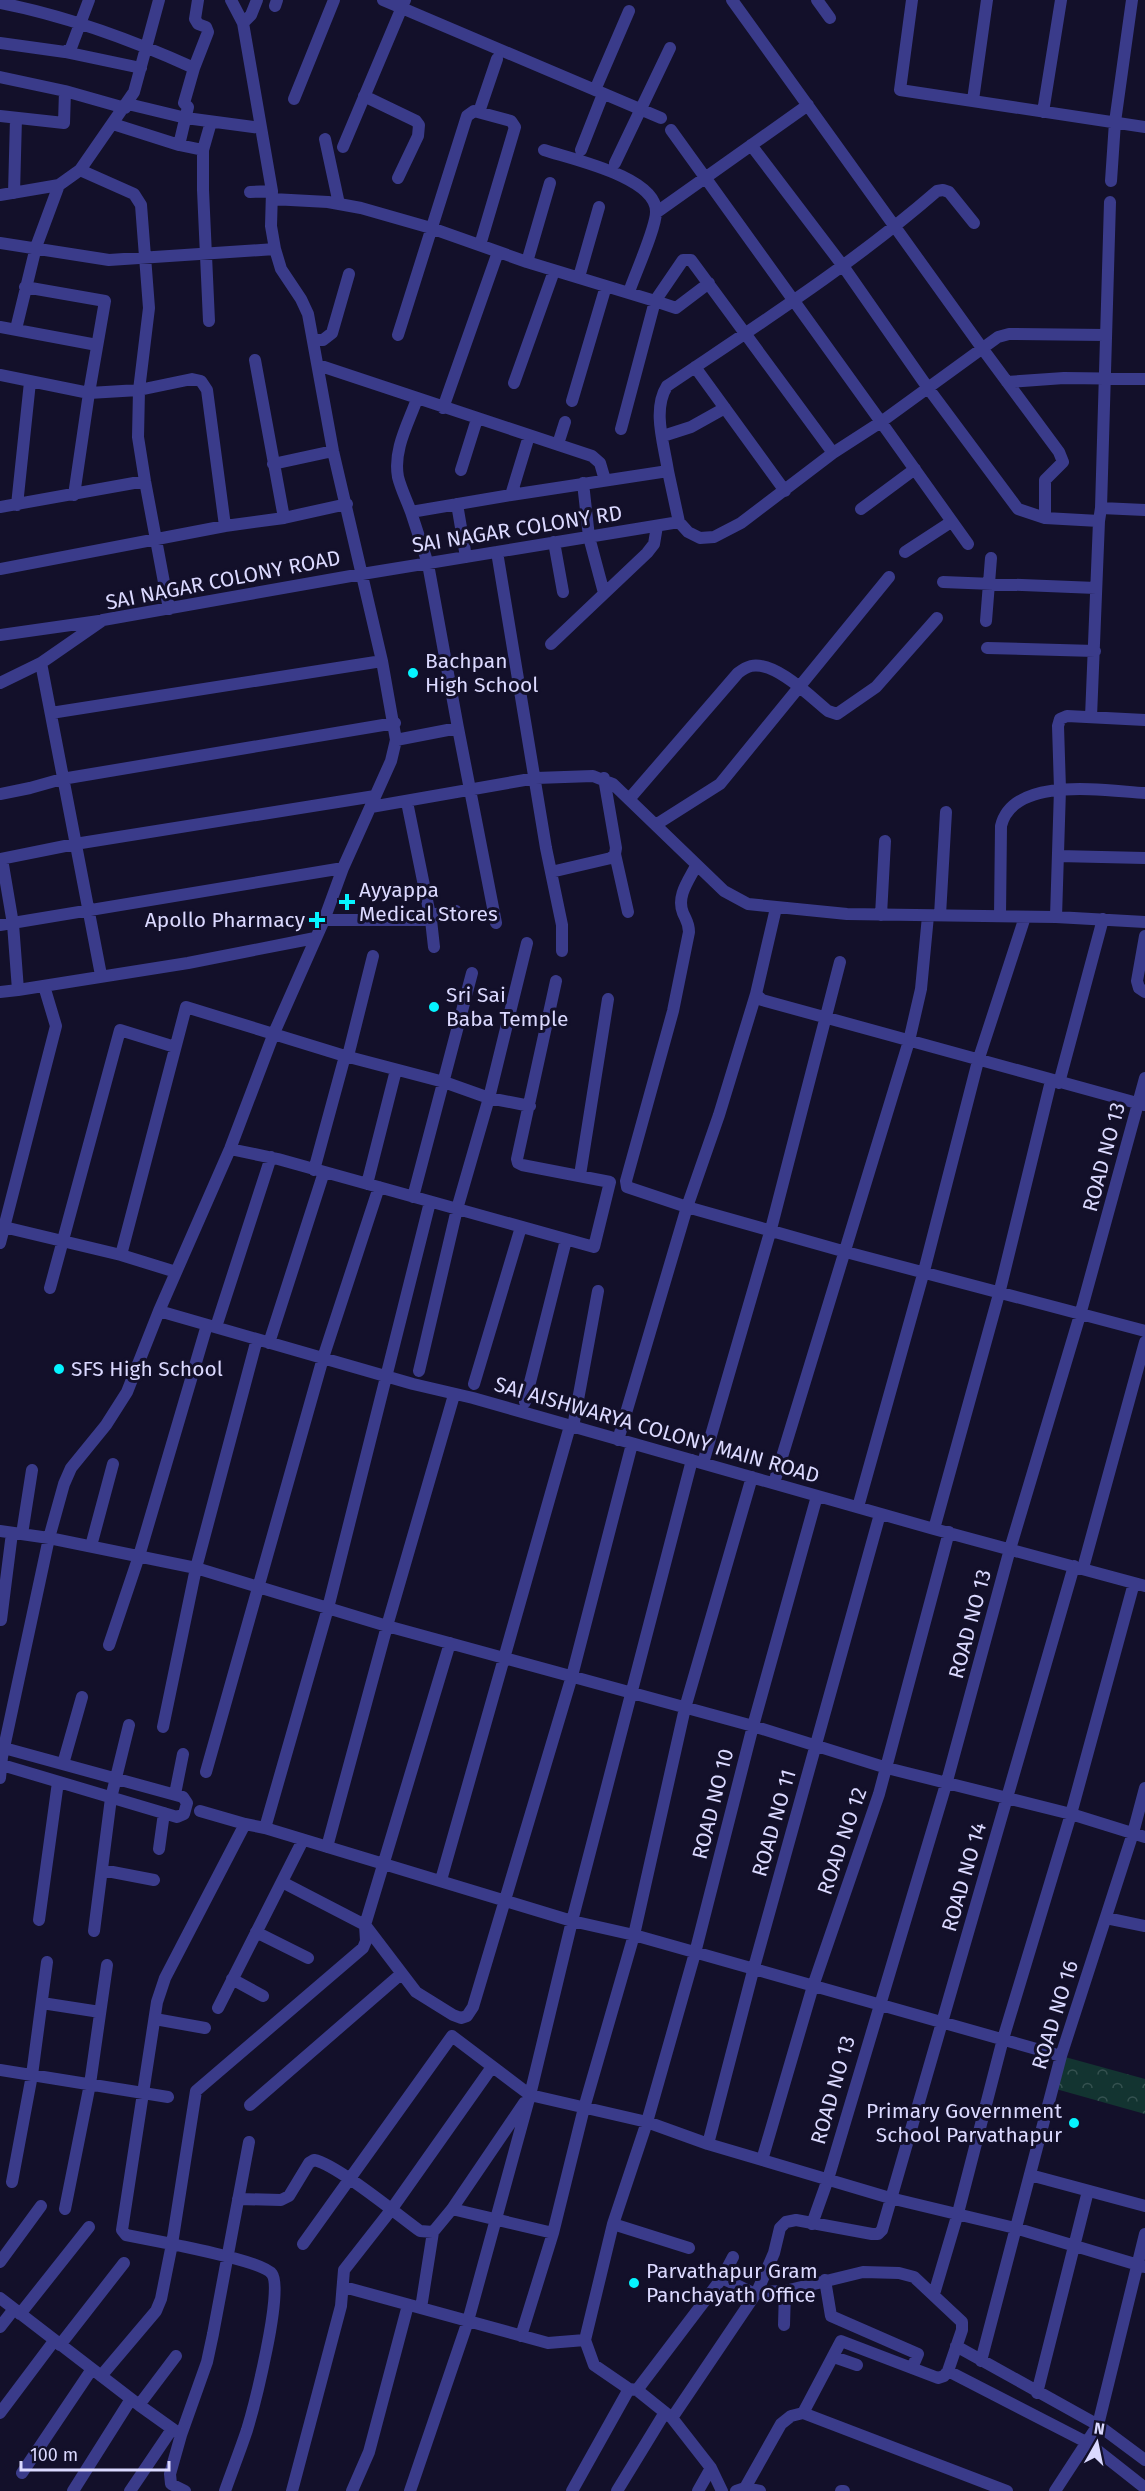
<svg xmlns="http://www.w3.org/2000/svg" width="1145" height="2491" viewBox="0 0 1145 2491" font-family="'Fira Sans',sans-serif">
	<style>
		.park { fill: url(#park-crowns) }
		.lines { fill: none; stroke-linecap: round; stroke-linejoin: round }
		.minor { stroke: #3a3b8a; stroke-width: 12 }
		.poi-dot { fill: #05f4ff; stroke: #13102a; stroke-width: 2 }
		.labels { text-anchor: middle; dominant-baseline: central; stroke-width: 6; stroke-linejoin: round; paint-order: stroke }
		.street-label { font-size: 21px; fill: #dbd9ff; stroke: #13102a }
		.poi-label { font-size: 21px; fill: #dbd9ff; stroke: #13102a; text-anchor: start }
	</style>
	<defs>
		<pattern id="park-crowns" width="20" height="18" patternUnits="userSpaceOnUse" patternTransform="scale(1.5)"><rect width="20" height="18" fill="#133431"/><path d="M2 6a3 3 0 1 1 6 0M12 15a3 3 0 1 1 6 0" fill="none" stroke="#355150"/></pattern>
	</defs>
	<rect width="100%" height="100%" fill="#13102a"/>
	<path class="park" d="M1065 2057 1145 2079V2114L1056 2089Z"/>
	<g class="lines">
		<path class="minor" d="M383 0 661 118
			M732 0 982 348 1059 452 1063 462 1045 480V518
			M817 0 830 18
			M912 0 900 90 1145 127
			M0 3C67 16 132 40 194 68L184 103 188 107 179 145 203 150
			M275 6 277 0
			M243 23 251 15 257 0
			M0 43 65 52 141 68
			M65 52 71 48 89 0
			M194 68 208 32 206 27 198 24 195 19 198 0
			M0 77 65 91 125 108
			M595 90 629 11
			M364 96 416 121 419 125 418 136 398 178
			M294 99 334 0
			M973 100 987 0
			M128 104 186 118 261 128
			M479 112 497 59
			M1043 112 1061 0
			M0 116 64 123 65 91
			M113 124 179 145
			M671 130 881 422 998 337 1009 334 1105 335
			M325 139 339 204
			M751 145 843 266 928 388 1018 509 1045 518 1099 521 1101 508 1145 510
			M343 147 405 0
			M544 150C571 159 657 177 656 212 656 228 635 274 629 292
			M581 150 603 94
			M615 163 670 48
			M80 170 134 194 141 205 149 308 139 390 138 437 145 481 169 609
			M1111 181 1115 122 1132 0
			M250 192 272 191
			M14 193 16 118
			M0 195 59 185
			M272 199 328 202 361 208 431 228 527 262 655 301 683 260H691L833 453
			M657 212 808 105
			M0 243 109 260 275 249
			M527 262 550 183
			M579 277 599 207
			M25 287 105 301 89 393 74 495
			M209 321 203 190V150L211 122
			M0 327 97 345
			M16 329 36 247 59 185 80 170 134 92 159 0
			M398 335 467 116 474 111 511 121 515 127 480 245
			M313 340H323L332 333 349 274
			M255 360 284 518
			M318 365 592 456 600 463 605 480
			M695 367 785 491
			M0 375 89 393 139 390 192 379 201 381 207 390 225 526
			M1007 382 1064 378 1145 379
			M514 383 554 271
			M417 399C408 424 393 450 398 477 401 489 407 501 411 512L511 495
			M572 401 606 286
			M443 408 498 252
			M621 429 655 301 676 308 709 283
			M529 436 511 495 668 471C664 444 652 410 667 386 759 324 853 264 937 191L943 190 949 192 974 223
			M663 436 691 427 725 408
			M558 444 565 422
			M273 464 333 451
			M461 470 477 419
			M668 471 679 522 688 532 700 538 714 537 741 523 833 453 881 422 968 544
			M583 483 589 537 604 593
			M457 504 466 557
			M17 505 30 382
			M0 507 145 481
			M1101 508 1110 202
			M861 509 915 469
			M554 542 563 592
			M497 552 546 848 562 925V951
			M905 552 951 522
			M0 569 225 526 284 518 347 504
			M943 582 1096 588
			M986 621 991 558
			M0 635 99 621
			M551 644 647 553 654 544 657 526
			M987 648 1095 651
			M41 663 101 975
			M0 683 41 663 103 620 362 574 679 522
			M51 713 382 661
			M1091 717 1099 521
			M458 728 496 923
			M396 740 458 728 428 564 411 512
			M604 778 616 848 615 854
			M0 794 30 788 62 779 395 723
			M630 798 738 673C742 670 747 667 751 666 775 661 810 696 828 711L837 714 876 687 937 618
			M371 807 536 778 593 776 613 784 724 891 748 904 847 914 1056 917 1145 922
			M657 824 720 784 889 577
			M1058 856 1145 858
			M0 859 75 844 375 796
			M2 859 13 924 18 990 188 963 315 938
			M696 866C689 880 676 896 683 913 686 920 689 923 689 932L673 1011 626 1181 627 1187 687 1207 846 1252 1145 1331
			M551 872 611 858 615 854 628 912
			M776 908 756 994 762 1000 1144 1105
			M430 915 456 911
			M881 915 885 841
			M940 915 946 812
			M1000 916 1001 826C1013 775 1106 791 1145 793
			M1056 917 1060 789 1058 726 1060 719 1067 716 1145 720
			M324 920H431L407 802
			M431 920 434 947
			M0 925 343 868
			M1145 936 1137 981 1139 988 1145 992
			M0 992 18 990
			M348 1056 373 956
			M1059 1083 1103 919
			M230 1149 278 1159 594 1247 610 1182 522 1165 518 1163 517 1159 556 981
			M314 1170 345 1056
			M580 1175 608 999
			M367 1184 396 1070
			M413 1197 472 973
			M430 1202 328 1608 265 1828 572 1921 634 1935 1061 2056
			M0 1226 121 1255 176 1272
			M0 1243 56 1026 44 986
			M121 1255 186 1007 345 1056 444 1082 489 1098 530 1106
			M50 1288 120 1030 175 1047
			M159 1311 413 1384 473 1398 934 1529 1145 1586
			M216 1327 271 1157
			M269 1343 324 1172
			M419 1371 457 1209 489 1098 527 943
			M474 1384 521 1227
			M525 1402 566 1240
			M573 1427 598 1291
			M618 1440 687 1207 719 1115 756 994
			M703 1463 771 1229 840 962
			M774 1483 909 1041 921 989 928 916
			M858 1507 924 1271 978 1061 1025 917
			M934 1529 999 1294 1051 1081
			M0 1531 49 1538 196 1568 387 1626 753 1726 887 1768 1071 1814 1145 1837
			M22 1534 32 1470
			M91 1546 113 1464
			M1083 1568 1145 1342
			M1 1620 12 1533
			M109 1645 139 1556 207 1325
			M163 1727 196 1568 257 1339
			M63 1764 82 1697
			M2 1765 177 1817 184 1814 187 1803 183 1797 4 1748
			M206 1772 323 1358 379 1187
			M0 1778 2 1757 49 1538 64 1484 71 1468 106 1425 127 1392 159 1311 230 1149 274 1033 324 920 343 868 391 761 396 740 382 661 333 451 308 314 301 299 281 269 275 249 271 226 272 191 243 23 231 0
			M175 1794 183 1754
			M200 1811 245 1824
			M327 1847 387 1626 454 1395
			M159 1849 164 1813
			M102 1870 154 1880
			M441 1880 570 1426
			M282 1882 365 1925 416 1992 453 2015 461 2018 467 2016 473 2007 572 1676 632 1444
			M1106 1918 1145 1926
			M39 1920 58 1782
			M94 1931 111 1798 129 1725
			M256 1932 308 1958
			M232 1979 263 1996
			M42 2003 100 2012
			M218 2008 303 1840
			M155 2019 205 2028
			M0 2070 168 2097
			M250 2105 401 1974
			M708 2144 753 1971 880 1514
			M762 2160 813 1986 879 1794 949 1532
			M1030 2175 1145 2206
			M12 2182 32 2075 47 1962
			M238 2199 281 2200 289 2196 309 2163 314 2160C336 2164 398 2215 420 2231L433 2232
			M65 2209 90 2084 107 1965
			M452 2209 553 2233
			M613 2224 689 2248
			M812 2224 828 2179 947 1781 1010 1549 1080 1315 1145 1078
			M303 2244 452 2036 530 2095 647 2122 708 2144 890 2198 1015 2228 1145 2267
			M0 2262 41 2206
			M722 2278 755 2294
			M825 2280 831 2316 918 2354 912 2368
			M344 2287 548 2343 585 2340
			M757 2292 785 2291 863 2272 899 2273 914 2277 962 2322V2330L948 2371
			M934 2294 958 2213 1003 2039 1071 1814 1134 1583
			M0 2298 139 2405 181 2435 170 2474 171 2484 185 2491
			M421 2308 433 2232 452 2209 524 2103
			M20 2314 89 2227
			M784 2325 785 2291
			M0 2327 14 2309
			M521 2336 553 2233 584 2108 634 1935 685 1708 752 1477
			M60 2345 124 2263
			M956 2346 1098 2425 1145 2460
			M834 2357 857 2365
			M981 2361 1061 2056 1133 1833 1145 1788
			M101 2376 156 2311 161 2299 172 2244 126 2235 122 2230 157 2002 165 1978 245 1824 265 1828
			M637 2390 722 2278 733 2257
			M1037 2393 1088 2191
			M139 2405 176 2356
			M0 2413 54 2341
			M803 2413 1007 2491
			M672 2418 757 2292 774 2253 780 2228 786 2222 796 2220 872 2234H878L882 2230 1074 1566
			M181 2435 207 2362 213 2334 249 2142
			M22 2473 92 2369
			M745 2488 760 2491
			M73 2491 131 2399
			M130 2491 172 2429
			M225 2491C232 2471 240 2451 247 2430 254 2407 284 2290 272 2274 264 2262 189 2248 172 2244L196 2091 363 1948 366 1941 365 1925 450 1643
			M292 2491 341 2306 344 2270 391 2210 492 2067
			M352 2491 369 2452 408 2305
			M410 2491 468 2321 530 2095 572 1921 692 1460
			M572 2491 629 2389
			M617 2491 664 2414
			M698 2491 711 2468
			M722 2491 711 2468 672 2418 637 2390 629 2389 594 2365 585 2340 613 2224 647 2122 695 1953 753 1726 817 1496
			M736 2491 745 2488 781 2424 791 2416 803 2413 841 2341 938 2378 944 2376 948 2371 1088 2443 1145 2488
			M841 2491H844
			M1055 2491 1098 2425 1145 2234"/>
	</g>
	<g class="poi-dot">
		<circle cx="413" cy="673" r="6"/>
		<path d="M344 893h6v6h6v6h-6v6h-6v-6h-6v-6h6z"/>
		<path d="M314 911h6v6h6v6h-6v6h-6v-6h-6v-6h6z"/>
		<circle cx="434" cy="1007" r="6"/>
		<circle cx="59" cy="1369" r="6"/>
		<circle cx="1074" cy="2123" r="6"/>
		<circle cx="634" cy="2283" r="6"/>
	</g>
	<g class="labels">
		<g class="street-label">
			<text transform="translate(517 529) rotate(-9)">SAI NAGAR COLONY RD</text>
			<text transform="translate(223 580) rotate(-11)">SAI NAGAR COLONY ROAD</text>
			<text transform="translate(1104 1157) rotate(-75)">ROAD NO 13</text>
			<text transform="translate(657 1430) rotate(16)">SAI AISHWARYA COLONY MAIN ROAD</text>
			<text transform="translate(970 1624) rotate(-75)">ROAD NO 13</text>
			<text transform="translate(713 1804) rotate(-76)">ROAD NO 10</text>
			<text transform="translate(774 1823) rotate(-74)">ROAD NO 11</text>
			<text transform="translate(842 1841) rotate(-71)">ROAD NO 12</text>
			<text transform="translate(964 1877) rotate(-74)">ROAD NO 14</text>
			<text transform="translate(1055 2015) rotate(-73)">ROAD NO 16</text>
			<text transform="translate(833 2090) rotate(-74)">ROAD NO 13</text>
		</g>
		<g class="poi-label">
			<text x="425" y="661">Bachpan<tspan x="425" dy="24">High School</tspan></text>
			<text x="359" y="890">Ayyappa<tspan x="359" dy="24">Medical Stores</tspan></text>
			<text x="305" y="920" text-anchor="end">Apollo Pharmacy</text>
			<text x="446" y="995">Sri Sai<tspan x="446" dy="24">Baba Temple</tspan></text>
			<text x="71" y="1369">SFS High School</text>
			<text x="1062" y="2111" text-anchor="end">Primary Government<tspan x="1062" dy="24">School Parvathapur</tspan></text>
			<text x="646" y="2271">Parvathapur Gram<tspan x="646" dy="24">Panchayath Office</tspan></text>
		</g>
	</g>
	<g transform="translate(1097 2443) rotate(9)" stroke="#13102a" stroke-width="4.5" paint-order="stroke">
	<path d="M0-4.5L10 22L0 15L-10 22Z" fill="#dbd9ff"/>
	<text y="-9" font-size="16" font-weight="bold" text-anchor="middle" fill="#dbd9ff">N</text>
	</g>
	<path d="M21 2461v9h148v-9" fill="none" stroke="#dbd9ff" stroke-width="3"/>
	<text x="30" y="2461" font-size="18" fill="#dbd9ff" stroke="#13102a" stroke-width="4.5" paint-order="stroke">100 m</text>
</svg>
